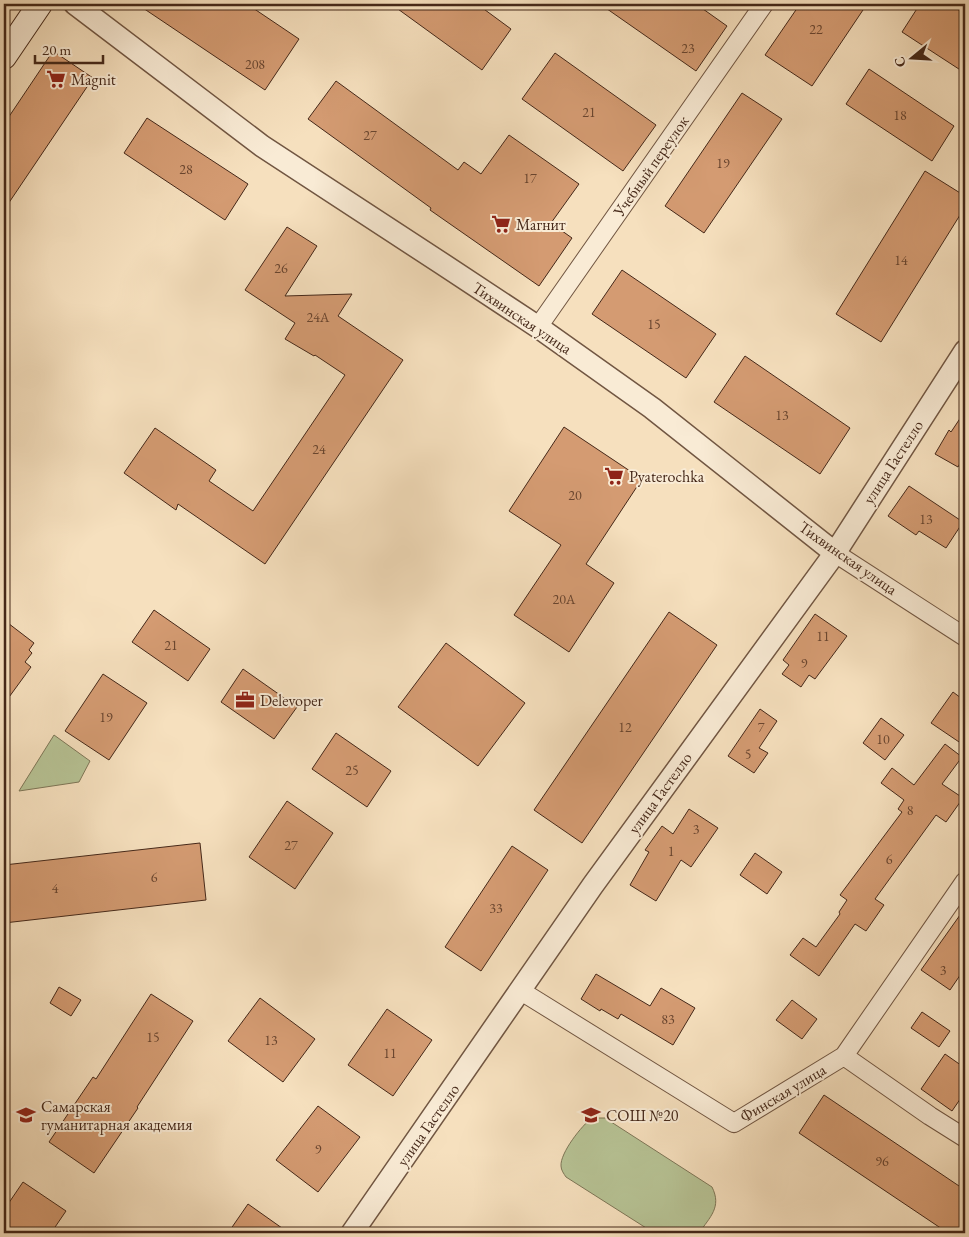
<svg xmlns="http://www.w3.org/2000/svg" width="969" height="1237" viewBox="0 0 969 1237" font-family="'EB Garamond',serif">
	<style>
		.green { fill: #b7c395; stroke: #7e7657 }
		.building { fill: #d49b72; stroke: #452819 }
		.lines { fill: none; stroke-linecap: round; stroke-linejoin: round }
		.minor-casing { stroke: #715642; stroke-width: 20 }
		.tertiary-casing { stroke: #715642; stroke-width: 24 }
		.secondary-casing { stroke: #452819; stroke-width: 26 }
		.minor { stroke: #f9ebd5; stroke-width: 18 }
		.tertiary { stroke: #f9ebd5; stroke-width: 21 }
		.secondary { stroke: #f9ebd5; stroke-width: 24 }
		.labels { text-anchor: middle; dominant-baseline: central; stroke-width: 4; stroke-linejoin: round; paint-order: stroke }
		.number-label { font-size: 14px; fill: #69452f }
		.poi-label { font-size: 16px; fill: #452819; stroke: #f9ebd5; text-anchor: start }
		.street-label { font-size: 16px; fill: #452819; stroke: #f9ebd5 }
	</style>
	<rect width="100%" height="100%" fill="#f6e0be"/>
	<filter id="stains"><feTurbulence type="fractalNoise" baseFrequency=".004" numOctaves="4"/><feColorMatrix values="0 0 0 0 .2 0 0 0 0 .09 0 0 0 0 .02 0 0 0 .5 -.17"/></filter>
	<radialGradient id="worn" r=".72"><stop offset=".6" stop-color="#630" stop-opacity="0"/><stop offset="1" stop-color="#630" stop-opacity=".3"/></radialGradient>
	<path class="green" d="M54 735 90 761 79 782 19 791Z
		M592 1118H605L712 1187C722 1207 710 1217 699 1233H654L566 1177C564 1174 561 1170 561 1166 560 1153 582 1125 592 1118Z"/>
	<path class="building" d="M137 4H247L299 39 265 90Z
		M391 4H477L511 29 482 70Z
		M600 4H696L727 26 696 71Z
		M800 4H867L812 86 765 55Z
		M920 4H949L965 14V73L902 32Z
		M53 51 93 78 4 210V124Z
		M555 53 656 125 623 171 522 99Z
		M869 69 954 126 932 161 846 104Z
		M336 81 458 170 464 162 481 174 509 135 579 184 551 223 572 238 539 286 430 210 431 208 308 119Z
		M742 93 782 119 704 233 665 206Z
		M147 118 248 184 225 220 124 153Z
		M925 171 965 196V207L881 342 836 314Z
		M287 227 317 246 285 296 352 294 338 316 403 360 265 564 178 504 176 510 124 473 155 428 216 470 209 481 253 511 345 375 315 355 314 356 285 339 295 323 245 290Z
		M622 270 716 334 686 378 592 314Z
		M745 356 850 428 820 474 714 402Z
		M965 411V454L958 467 935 454 949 430 951 432Z
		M564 427 642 479 586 564 614 583 569 652 514 615 561 545 509 511Z
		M909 486 963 522 946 548 919 531 916 535 888 516Z
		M154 610 210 649 188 681 132 642Z
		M669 612 717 645 582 843 534 810Z
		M815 614 847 636 815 679 809 675 801 687 782 674 789 665 783 660Z
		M4 620 34 643 29 650 32 653 25 662 31 667 4 704Z
		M446 643 525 703 478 766 398 707Z
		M243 669 297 707 274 739 221 702Z
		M103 674 147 703 109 760 65 731Z
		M953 692 965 701V746L931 723Z
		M760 709 777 721 759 748 768 753 754 773 728 756Z
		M881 718 904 735 885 760 863 743Z
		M336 733 391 771 367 807 312 769Z
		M945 744 962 757 942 784 963 798 946 822 936 815 875 899 884 905 866 931 855 924 819 976 790 955 803 938 816 947 840 914 839 912 847 900 840 895 902 812 898 809 904 800 881 783 892 768 914 785Z
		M287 801 333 833 295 889 249 857Z
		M689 809 718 828 691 867 681 860 656 901 630 885 649 852 645 850 662 826 673 834Z
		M200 843 206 900 4 923V865Z
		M512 846 548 870 481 971 445 947Z
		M755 853 782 872 767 894 740 875Z
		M965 908V968L950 990 921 970Z
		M596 974 650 1006 661 988 695 1008 673 1045 621 1014 618 1019 601 1009 600 1011 581 999Z
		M59 987 81 1000 71 1016 50 1003Z
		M151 994 193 1021 137 1107 138 1108 94 1173 49 1142 93 1077 96 1079Z
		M260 998 315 1039 283 1082 228 1041Z
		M792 1000 817 1019 802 1039 776 1020Z
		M387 1009 432 1040 393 1096 348 1065Z
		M922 1012 950 1031 939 1047 911 1028Z
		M945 1054 965 1068V1092L952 1111 921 1089Z
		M824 1095 965 1190V1233H948L799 1133Z
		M318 1106 360 1137 318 1192 276 1160Z
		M23 1182 66 1211 51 1233H4V1210Z
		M248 1204 289 1233H228Z"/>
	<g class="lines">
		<g class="minor-casing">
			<path id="minor" d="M538 327 764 4
				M835 553 965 637
				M521 991 734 1123 844 1056 930 1116 965 1138
				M844 1056 965 881"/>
		</g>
		<g class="tertiary-casing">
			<path id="tertiary" d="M75 4 262 146 441 263 538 327 652 408 835 553
				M352 1233 593 885 835 553 965 351"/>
		</g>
		<g class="secondary-casing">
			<path id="secondary" d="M4 57 40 4"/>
		</g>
		<use href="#minor" class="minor"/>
		<use href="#tertiary" class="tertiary"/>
		<use href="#secondary" class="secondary"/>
	</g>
	<defs>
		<g id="supermarket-bare" transform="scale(1.5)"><path d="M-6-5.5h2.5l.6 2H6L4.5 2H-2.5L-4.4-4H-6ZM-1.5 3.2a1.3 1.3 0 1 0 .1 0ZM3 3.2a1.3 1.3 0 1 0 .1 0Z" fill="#8f2418" stroke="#f9ebd5" stroke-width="2.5" paint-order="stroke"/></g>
		<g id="office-bare" transform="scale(1.5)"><path d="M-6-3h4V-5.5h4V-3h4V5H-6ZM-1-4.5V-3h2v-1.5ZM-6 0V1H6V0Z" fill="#8f2418" stroke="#f9ebd5" stroke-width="2.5" paint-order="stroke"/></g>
		<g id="university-bare" transform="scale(1.5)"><path d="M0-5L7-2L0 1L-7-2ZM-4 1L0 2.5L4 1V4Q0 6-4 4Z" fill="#8f2418" stroke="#f9ebd5" stroke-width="2.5" paint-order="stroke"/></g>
		<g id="school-bare" transform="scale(1.5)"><path d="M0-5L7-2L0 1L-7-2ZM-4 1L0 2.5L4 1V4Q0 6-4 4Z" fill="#8f2418" stroke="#f9ebd5" stroke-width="2.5" paint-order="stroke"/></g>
	</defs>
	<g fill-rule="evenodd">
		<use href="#supermarket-bare" x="56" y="79"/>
		<use href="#supermarket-bare" x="501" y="224"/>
		<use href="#supermarket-bare" x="614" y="476"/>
		<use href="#office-bare" x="245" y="700"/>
		<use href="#university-bare" x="26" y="1115"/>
		<use href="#school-bare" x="591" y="1115"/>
	</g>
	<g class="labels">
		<g class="number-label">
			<text x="816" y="29">22</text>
			<text x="688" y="48">23</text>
			<text x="255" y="64">208</text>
			<text x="589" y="112">21</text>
			<text x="900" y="115">18</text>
			<text x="370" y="135">27</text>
			<text x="723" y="163">19</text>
			<text x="186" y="169">28</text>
			<text x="530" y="178">17</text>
			<text x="901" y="260">14</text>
			<text x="281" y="268">26</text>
			<text x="318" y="317">24А</text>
			<text x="654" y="324">15</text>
			<text x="782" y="415">13</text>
			<text x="319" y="449">24</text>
			<text x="575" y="495">20</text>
			<text x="926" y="519">13</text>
			<text x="564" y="599">20А</text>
			<text x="823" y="636">11</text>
			<text x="171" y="645">21</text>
			<text x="804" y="663">9</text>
			<text x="106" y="717">19</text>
			<text x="625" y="727">12</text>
			<text x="761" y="727">7</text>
			<text x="883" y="739">10</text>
			<text x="748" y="754">5</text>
			<text x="352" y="770">25</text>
			<text x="910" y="810">8</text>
			<text x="696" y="829">3</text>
			<text x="291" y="845">27</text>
			<text x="671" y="851">1</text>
			<text x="889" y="859">6</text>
			<text x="154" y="877">6</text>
			<text x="55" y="888">4</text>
			<text x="496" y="908">33</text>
			<text x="943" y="970">3</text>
			<text x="668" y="1019">83</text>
			<text x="153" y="1037">15</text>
			<text x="271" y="1040">13</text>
			<text x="390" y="1053">11</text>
			<text x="318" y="1149">9</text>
			<text x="882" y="1161">96</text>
		</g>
		<g class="poi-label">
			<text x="71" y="79">Magnit</text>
			<text x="516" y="224">Магнит</text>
			<text x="629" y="476">Pyaterochka</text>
			<text x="260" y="700">Delevoper</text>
			<text x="41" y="1106">Самарская<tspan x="41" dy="18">гуманитарная академия</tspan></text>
			<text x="606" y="1115">СОШ №20</text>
		</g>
		<g class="street-label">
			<text transform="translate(651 166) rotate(-55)">Учебный переулок</text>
			<text transform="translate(522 318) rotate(34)">Тихвинская улица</text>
			<text transform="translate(893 462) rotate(-57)">улица Гастелло</text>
			<text transform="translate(848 558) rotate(35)">Тихвинская улица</text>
			<text transform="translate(660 793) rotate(-54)">улица Гастелло</text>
			<text transform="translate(783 1093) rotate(-31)">Финская улица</text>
			<text transform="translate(428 1125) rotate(-55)">улица Гастелло</text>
		</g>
	</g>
	<rect width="969" height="1237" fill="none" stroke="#f6e0be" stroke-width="20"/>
	<rect x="5" y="5" width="959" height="1227" fill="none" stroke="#452819" stroke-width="2.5"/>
	<rect x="10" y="10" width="949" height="1217" fill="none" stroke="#452819"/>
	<g transform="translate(912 58) rotate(252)" stroke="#f9ebd5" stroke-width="4" paint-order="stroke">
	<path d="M0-4L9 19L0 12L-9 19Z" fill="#452819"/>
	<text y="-8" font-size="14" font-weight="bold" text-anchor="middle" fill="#452819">С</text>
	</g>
	<path d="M35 55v8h68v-8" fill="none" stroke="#452819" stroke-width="2.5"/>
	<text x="42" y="55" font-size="15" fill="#452819" stroke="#f9ebd5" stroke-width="4" paint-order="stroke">20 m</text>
	<rect width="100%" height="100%" filter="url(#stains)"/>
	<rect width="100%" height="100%" fill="url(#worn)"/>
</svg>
